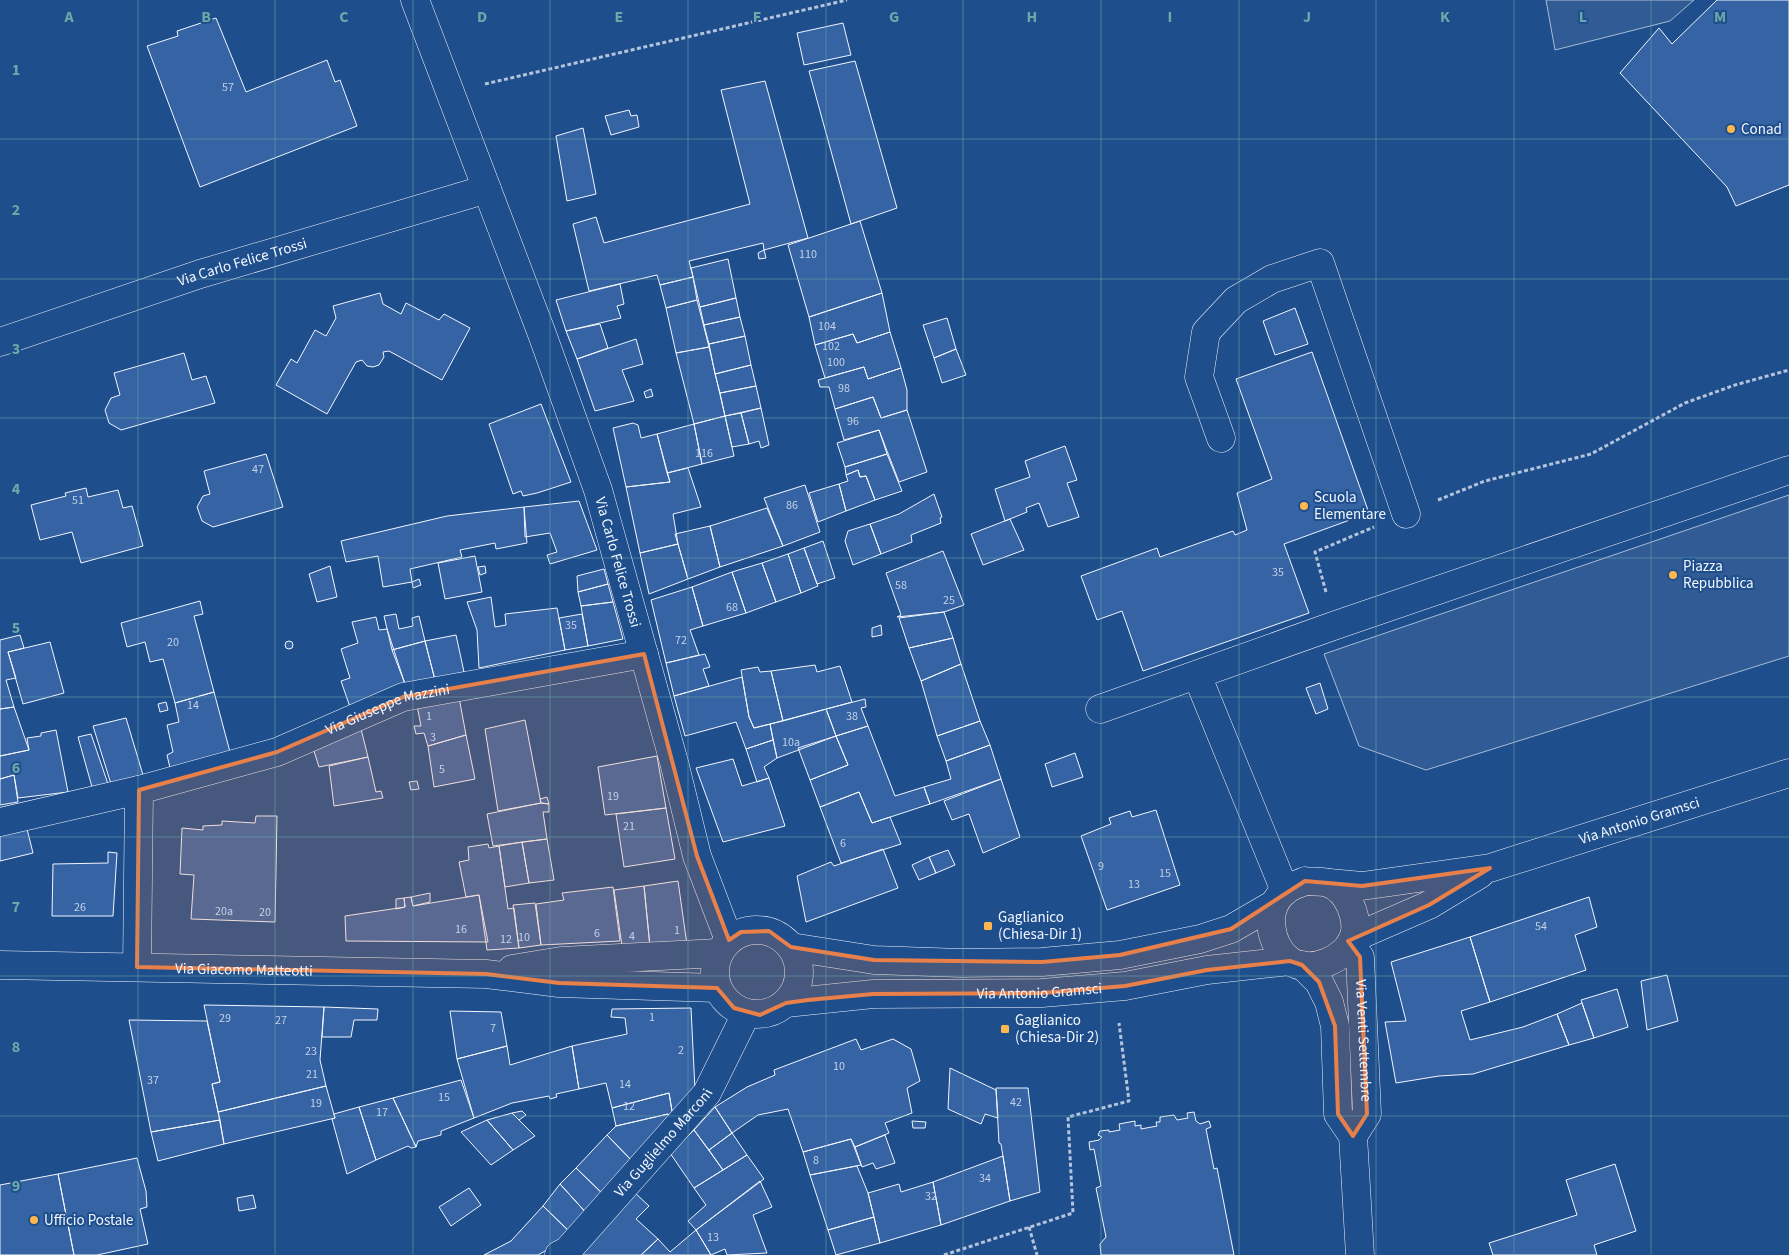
<svg xmlns="http://www.w3.org/2000/svg" width="1789" height="1255" viewBox="0 0 1789 1255" font-family="'Source Sans 3',sans-serif">
	<style>
		.parking { fill: #305b95; stroke: #a8bbd7 }
		.building { fill: #3563a3; stroke: #f2f6ff }
		.lines { fill: none; stroke-linecap: round; stroke-linejoin: round }
		.minor-casing { stroke: #f2f6ff; stroke-width: 29 }
		.major-casing { stroke: #f2f6ff; stroke-width: 29 }
		.path { stroke: #b3c4dc; stroke-width: 3; stroke-dasharray: 4 2.5; stroke-linecap: butt }
		.minor { stroke: #1f4e8c; stroke-width: 28 }
		.major { stroke: #1f4e8c; stroke-width: 28 }
		.marked { fill: #ea8049; fill-opacity: 0.2; stroke: #ea8049; stroke-width: 4; stroke-linejoin: round }
		.grid { fill: none; stroke: #6aa9a8; stroke-width: 1; stroke-opacity: 0.55 }
		.poi-dot { fill: #ffb74d; stroke: #1f4e8c; stroke-width: 2 }
		.labels { text-anchor: middle; dominant-baseline: central; stroke-width: 4; stroke-linejoin: round; paint-order: stroke }
		.number-label { font-size: 12px; fill: #c3d1e8 }
		.poi-label { font-size: 15px; fill: #f2f6ff; stroke: #1f4e8c; text-anchor: start }
		.street-label { font-size: 15px; fill: #f2f6ff; stroke: #1f4e8c }
		.grid-label { font-size: 16px; text-anchor: middle; font-weight: bold; fill: #6aa9a8; stroke: #1f4e8c; stroke-width: 4; stroke-linejoin: round; paint-order: stroke }
	</style>
	<rect width="100%" height="100%" fill="#1f4e8c"/>
	<path class="parking" d="M1546 0H1694L1670 21 1555 50Z
		M1789 495V656L1426 770 1359 746 1324 654Z"/>
	<path class="building" d="M1717 0H1789V185L1736 206 1727 187 1620 73 1659 28 1672 44Z
		M216 18 246 92 327 60 335 82 340 80 357 126 200 187 147 46 178 36 177 31Z
		M843 23 851 55 804 65 797 33Z
		M855 61 897 208 851 224 809 71Z
		M765 81 808 238 764 250 763 243 689 261 693 277 660 285 657 275 589 291 573 224 596 217 604 243 750 204 721 90Z
		M629 110 631 116 637 115 639 127 611 135 605 116Z
		M583 128 596 194 567 201 556 136Z
		M860 221 882 293 809 317 788 245Z
		M764 250 766 258 759 259 758 253Z
		M728 259 736 298 700 307 691 268Z
		M693 277 697 300 666 308 660 285Z
		M620 284 624 304 617 306 621 318 566 331 556 300Z
		M380 293 383 304 401 314 406 303 439 320 444 314 470 328 442 380 389 351 383 352 384 357 379 365 373 367 367 366 362 360 356 362 327 414 276 385 291 359 297 363 315 330 326 336 336 318 333 306Z
		M882 293 890 332 857 343 853 334 815 345 809 317Z
		M736 298 740 317 704 325 700 307Z
		M697 300 709 347 676 353 666 308Z
		M1295 308 1308 344 1275 355 1263 321Z
		M740 317 745 336 709 344 704 325Z
		M947 318 956 349 934 358 923 325Z
		M600 324 608 348 577 359 566 331Z
		M890 332 901 368 868 379 864 367 825 378 815 345 853 334 857 343Z
		M745 336 751 365 715 374 709 344Z
		M636 339 643 364 622 370 634 401 595 411 577 359Z
		M709 347 725 416 694 424 676 353Z
		M956 349 966 375 942 383 934 358Z
		M1312 352 1369 513 1284 544 1309 613 1143 671 1122 611 1097 620 1081 576 1157 548 1160 557 1233 531 1235 535 1247 530 1237 493 1272 479 1236 379Z
		M184 353 192 380 206 376 215 403 121 430 109 423 105 410 111 398 120 395 114 373Z
		M751 365 756 386 720 393 715 374Z
		M864 367 868 379 901 368 907 390V410L881 418 873 397 835 409 829 387H820L818 380Z
		M756 386 761 408 725 416 720 393Z
		M651 389 653 396 646 398 644 392Z
		M873 397 881 418 907 410 927 472 899 482 879 430 844 440 835 409Z
		M541 404 571 482 537 493 523 496 521 491 513 494 489 424Z
		M761 408 769 445 761 448 759 441 749 444 741 413Z
		M741 413 749 444 732 447 725 416Z
		M725 416 734 456 702 464 694 424Z
		M633 423 638 425 641 438 657 434 670 482 626 487 613 428Z
		M694 424 702 464 667 473 657 434Z
		M879 430 887 454 845 467 837 443Z
		M1065 446 1077 480 1067 483 1079 517 1048 527 1039 503 1026 508 1027 512 1005 521 995 489 1030 477 1025 461Z
		M266 454 283 507 213 527 202 521 197 507 203 496 210 494 204 471Z
		M887 454 902 491 875 500 866 476 860 477 858 470 846 475 845 467Z
		M688 468 701 507 673 514 678 544 640 553 626 487 670 482 667 473Z
		M858 470 860 477 866 476 875 500 846 511 839 484 848 481 846 475Z
		M839 484 846 511 818 522 809 493Z
		M805 485 820 532 783 546 764 498Z
		M86 488 88 497 118 490 123 508 132 506 143 546 81 563 72 532 40 540 31 505 66 496 65 493Z
		M934 494 942 517 940 518 941 523 911 535 912 542 881 554 870 524 899 514Z
		M579 501 597 550 550 564 547 555 557 552 550 533 525 537 524 507Z
		M524 507 527 543 496 549 495 543 460 550 462 557 410 569 412 582 383 587 378 556 346 562 341 541 447 516Z
		M767 508 783 546 720 567 710 526Z
		M1010 519 1024 550 983 565 971 534Z
		M870 524 881 554 853 565 845 541 848 531Z
		M710 526 720 567 688 579 675 534Z
		M823 541 835 578 817 584 804 548Z
		M678 544 688 579 649 594 640 553Z
		M804 548 818 586 801 593 788 554Z
		M943 551 964 605 944 612 897 617 901 615 886 573Z
		M788 554 801 593 776 602 762 563Z
		M475 556 482 592 445 599 438 563Z
		M762 563 776 602 746 613 732 572Z
		M330 566 337 597 317 602 309 574Z
		M485 566 486 573 480 575 478 567Z
		M604 569 608 584 578 592 577 576Z
		M732 572 746 613 703 626 692 587Z
		M419 579 421 585 413 588 412 582Z
		M608 584 613 602 581 606 578 592Z
		M692 587 703 626 690 630 699 655 666 663 651 600Z
		M491 597 495 627 506 625 505 614 557 608 565 650 479 668 477 630 467 602Z
		M200 601 203 614 194 616 214 692 175 703 163 659 150 662 145 642 127 647 121 623Z
		M613 602 623 639 588 646 581 606Z
		M944 612 953 638 909 648 899 618Z
		M396 614 399 629 413 626 412 618 419 616 425 641 392 650 384 616Z
		M582 614 588 646 565 650 559 618Z
		M376 617 379 630 387 629 405 684 350 707 341 681 350 678 341 649 358 643 352 622Z
		M881 625 882 635 872 637V628Z
		M20 635 24 648 8 652 16 678 6 680 14 707 0 709V640Z
		M456 635 464 672 435 680 425 641Z
		M953 638 961 664 921 681 909 648Z
		M285 645a4 4 0 1 1 8 0a4 4 0 1 1-8 0Z
		M425 641 435 680 405 684 392 650Z
		M50 642 64 693 23 704 8 652Z
		M705 654 710 667 703 669 709 686 674 696 666 663Z
		M961 664 980 721 937 736 921 681Z
		M815 665 817 672 840 666 852 702 783 721 771 671Z
		M758 667 760 672 771 671 783 721 754 728 749 717 741 670Z
		M742 677 749 717 754 728 770 724 773 740 746 749 736 722 685 736 674 696Z
		M1320 683 1328 709 1316 714 1306 688Z
		M214 692 230 752 170 768 167 755 173 752 167 725 179 722 175 703Z
		M458 692 466 735 428 746 424 733 416 734 414 726H421L416 700Z
		M865 699 866 707 861 708 868 726 836 736 826 709Z
		M166 702 168 710 160 712 158 704Z
		M14 707 29 750 0 756V709Z
		M826 709 836 736 777 758 770 724Z
		M126 718 143 775 111 784 93 726Z
		M525 720 541 803 498 811 485 729Z
		M980 721 990 745 946 761 937 736Z
		M868 726 895 796 924 787 930 804 872 823 859 792 820 807 810 780 848 765 836 736Z
		M361 729 368 757 319 767 314 751Z
		M56 730 68 792 18 798 14 775 0 779V756L29 750 27 738 41 736V733Z
		M91 734 108 784 92 787 78 737Z
		M466 735 475 779 434 787 428 746Z
		M836 736 848 765 810 780 798 748Z
		M773 740 777 758 764 767 769 778 757 782 746 749Z
		M990 745 1001 779 930 804 924 787 951 779 946 761Z
		M1075 753 1083 777 1052 787 1045 764Z
		M657 756 666 808 605 815 598 767Z
		M368 757 376 792 381 791 383 798 334 806 329 766Z
		M733 759 742 786 769 778 785 826 723 842 696 768Z
		M14 775 18 802 0 805V779Z
		M1001 779 1020 837 983 853 969 814 952 820 944 801Z
		M417 781 419 789 411 790 409 782Z
		M859 792 872 823 890 817 901 844 841 863 820 807Z
		M547 797 549 804 541 803 540 799Z
		M541 803 549 804V812H543L547 839 493 846 487 814Z
		M666 808 675 859 624 867 616 814Z
		M1156 810 1180 885 1107 910 1081 836 1111 824 1109 818 1130 811 1132 817Z
		M256 816H277L275 922 191 919 194 875 180 874 182 828 203 830V826L222 825V821L255 823Z
		M27 829 33 853 0 861V836Z
		M547 839 554 880 529 883 522 842Z
		M522 842 529 883 505 887 499 846Z
		M488 844 489 848 499 846 508 909 514 908 519 948 487 950 479 895 466 897 459 862 469 860 468 847Z
		M883 849 898 888 806 922 797 876 831 862 834 866Z
		M948 850 955 865 936 873 929 857Z
		M108 852 117 853 113 916H52L53 864 108 863Z
		M929 857 936 873 919 880 912 865Z
		M678 881 687 945 650 947 644 886Z
		M644 886 650 947 622 946 614 890Z
		M613 887 620 941 541 945 536 904 564 900 562 893Z
		M430 893V902L413 906 411 897Z
		M479 895 488 942 346 941 345 916 405 907 404 898 411 897 413 906Z
		M1589 897 1597 927 1575 935 1586 970 1490 1002 1470 937Z
		M404 898 405 907 396 909V899Z
		M535 903 541 945 519 948 513 905Z
		M1470 937 1490 1002 1461 1011 1470 1040 1523 1027 1557 1014 1569 1045 1473 1074 1439 1076 1396 1083 1385 1022 1406 1021 1391 962Z
		M1667 975 1678 1021 1647 1030 1641 981Z
		M1617 989 1628 1027 1594 1038 1581 1000Z
		M1582 1003 1594 1038 1569 1045 1557 1014Z
		M204 1005 324 1007 320 1060 326 1086 218 1112 212 1084 220 1082Z
		M324 1007 378 1009 377 1020H354L351 1037H322Z
		M691 1008 695 1090 676 1114 672 1111 669 1093 612 1108 606 1083 579 1089 572 1046 627 1034 625 1018 611 1017 612 1009Z
		M450 1011 501 1012 507 1046 457 1059Z
		M129 1020 207 1021 220 1082 212 1084 220 1120 151 1132Z
		M856 1039 861 1050 893 1039 911 1049 920 1081 907 1088 912 1113 885 1123 889 1133 855 1147 851 1139 803 1152 788 1109 758 1115 732 1133 715 1107 747 1087 775 1075 774 1070Z
		M507 1046 510 1065 572 1046 579 1089 556 1094 557 1097 550 1099 549 1096 512 1103 474 1118 457 1059Z
		M950 1068 996 1090 998 1118 985 1114 981 1124 948 1109Z
		M461 1080 474 1118 441 1131V1135L418 1141 416 1147 393 1098Z
		M326 1086 335 1118 224 1144 218 1112Z
		M996 1088H1028L1040 1192 1010 1201 1001 1144 999 1143Z
		M669 1093 672 1111 676 1114 672 1119 668 1114 616 1126 612 1108Z
		M393 1098 416 1147 411 1148 408 1146 376 1160 359 1107Z
		M359 1107 376 1160 347 1174 332 1119 335 1118 334 1114Z
		M715 1107 732 1133 709 1150 694 1130Z
		M522 1111 526 1115 519 1120 512 1113Z
		M1194 1112 1196 1121 1200 1124 1209 1121 1211 1127 1206 1129 1214 1169 1217 1168 1234 1255H1101L1100 1244 1106 1237 1096 1188 1101 1186 1094 1149 1090 1150 1089 1142 1099 1140 1102 1137 1098 1135 1100 1131 1109 1130V1132L1120 1130 1119 1124 1135 1121V1126L1141 1125V1129L1157 1126 1156 1122H1160V1117L1174 1115 1177 1120 1188 1118 1187 1113Z
		M512 1113 535 1136 513 1150 487 1120Z
		M668 1114 672 1119 634 1163 607 1135 616 1126Z
		M220 1120 224 1144 158 1161 151 1132Z
		M487 1120 513 1150 491 1165 461 1132Z
		M912 1121 926 1122 925 1128H913Z
		M694 1130 723 1170 694 1188 670 1153Z
		M732 1133 747 1155 723 1170 709 1150Z
		M607 1135 634 1163 606 1197 576 1168Z
		M885 1135 895 1163 876 1169 873 1163 862 1167 855 1147Z
		M851 1139 861 1165 810 1175 803 1152Z
		M747 1155 764 1179 696 1230 688 1221 706 1205 694 1188Z
		M1003 1156 1010 1201 941 1225 933 1182Z
		M137 1158 146 1191 147 1207 140 1209 148 1244 97 1255H74L58 1174Z
		M1615 1164 1636 1231 1594 1245 1597 1255H1493L1489 1243 1577 1215 1566 1180Z
		M857 1166 868 1193 874 1217 828 1230 810 1175Z
		M576 1168 606 1197 589 1216 560 1184Z
		M58 1174 74 1255H0V1185Z
		M760 1181 772 1207 753 1215 767 1253 727 1255 725 1249 711 1255 696 1230Z
		M933 1182 941 1225 880 1243 868 1193 899 1184 901 1192Z
		M560 1184 589 1216 573 1235 543 1206Z
		M469 1188 481 1205 451 1226 439 1207Z
		M634 1192 649 1206 636 1219 658 1239 641 1255H578Z
		M253 1195 256 1208 239 1211 237 1198Z
		M543 1206 573 1235 538 1255H484L511 1241Z
		M874 1217 880 1243 836 1255 828 1230Z
		M696 1230 711 1255H641L658 1239 670 1252Z"/>
	<g class="lines">
		<g class="minor-casing">
			<g id="minor">
				<path id="s1" d="M415 0 542 334 598 490 674 762 697 856 729 940"/>
				<path id="s2" d="M0 342 200 274 487 189"/>
				<path d="M1221 438 1199 377 1206 332 1236 300 1272 279 1320 263 1406 514"/>
				<path d="M1197 675 1285 891"/>
				<path d="M1100 709 1336 625 1789 470"/>
				<path id="s3" d="M0 822 139 790 277 752 403 697 644 654"/>
				<path id="s4" d="M1350 944 1360 957 1367 1114 1353 1136"/>
				<path d="M1302 965 1319 982 1329 1002 1335 1026 1338 1114 1353 1136 1360 1255"/>
				<path d="M137 967 139 790"/>
				<path id="s5" d="M559 1255 567 1251 707 1093 746 1014"/>
			</g>
		</g>
		<g class="major-casing">
			<g id="major">
				<path d="M1305 881C1312 882 1322 881 1328 883 1348 890 1359 918 1354 937 1347 959 1309 975 1290 961 1269 945 1263 908 1285 891 1290 886 1299 884 1305 881Z"/>
				<path id="s6" d="M1329 883 1362 886 1490 868 1789 773"/>
				<circle cx="757" cy="972" r="42"/>
				<path d="M1353 938 1429 905 1480 874"/>
				<path d="M791 947 874 960 961 963 1042 962 1120 955 1200 939 1231 929 1274 904"/>
				<path id="s7" d="M0 965 486 974 559 983 717 988"/>
				<path d="M512 969 561 961 719 953"/>
				<path id="s8" d="M786 1003 873 994 1042 993 1125 986 1207 970 1290 961"/>
			</g>
		</g>
		<path class="path" d="M485 84 847 0
			M1438 500 1485 481 1591 454 1685 403 1735 385 1789 370
			M1326 592 1315 552 1374 527
			M1029 1227 1037 1255
			M944 1255 1073 1213 1068 1117 1129 1101 1119 1023"/>
		<use href="#minor" class="minor"/>
		<use href="#major" class="major"/>
	</g>
	<path class="marked" d="M644 654 697 856 729 940 741 932 769 931 791 947 874 960 1042 962 1120 955 1231 929 1305 881 1362 886 1490 868 1429 905 1348 941 1360 957 1367 1114 1353 1136 1338 1114 1335 1026 1319 982 1302 965 1290 961 1207 970 1125 986 1042 993 873 994 808 1000 786 1003 760 1015 734 1008 717 988 559 983 486 974 137 967 139 790 277 752 403 697Z"/>
	<path class="grid" d="M138 0V1255M275 0V1255M413 0V1255M550 0V1255M688 0V1255M826 0V1255M963 0V1255M1101 0V1255M1239 0V1255M1376 0V1255M1514 0V1255M1651 0V1255M0 139H1789M0 279H1789M0 418H1789M0 558H1789M0 697H1789M0 837H1789M0 976H1789M0 1116H1789"/>
	<g class="poi-dot">
		<circle cx="1731" cy="129" r="5"/>
		<circle cx="1304" cy="506" r="5"/>
		<circle cx="1673" cy="575" r="5"/>
		<rect x="983" y="921" width="10" height="10" rx="2.5"/>
		<rect x="1000" y="1024" width="10" height="10" rx="2.5"/>
		<circle cx="34" cy="1220" r="5"/>
	</g>
	<g class="labels">
		<g class="number-label">
			<text x="228" y="87">57</text>
			<text x="808" y="254">110</text>
			<text x="827" y="326">104</text>
			<text x="831" y="346">102</text>
			<text x="836" y="362">100</text>
			<text x="844" y="388">98</text>
			<text x="853" y="421">96</text>
			<text x="704" y="453">116</text>
			<text x="258" y="469">47</text>
			<text x="78" y="500">51</text>
			<text x="792" y="505">86</text>
			<text x="1278" y="572">35</text>
			<text x="901" y="585">58</text>
			<text x="949" y="600">25</text>
			<text x="732" y="607">68</text>
			<text x="571" y="625">35</text>
			<text x="681" y="640">72</text>
			<text x="173" y="642">20</text>
			<text x="193" y="705">14</text>
			<text x="429" y="716">1</text>
			<text x="852" y="716">38</text>
			<text x="433" y="737">3</text>
			<text x="791" y="742">10a</text>
			<text x="442" y="769">5</text>
			<text x="613" y="796">19</text>
			<text x="629" y="826">21</text>
			<text x="843" y="843">6</text>
			<text x="1101" y="866">9</text>
			<text x="1165" y="873">15</text>
			<text x="1134" y="884">13</text>
			<text x="80" y="907">26</text>
			<text x="224" y="911">20a</text>
			<text x="265" y="912">20</text>
			<text x="1541" y="926">54</text>
			<text x="461" y="929">16</text>
			<text x="677" y="930">1</text>
			<text x="597" y="933">6</text>
			<text x="632" y="936">4</text>
			<text x="524" y="937">10</text>
			<text x="506" y="939">12</text>
			<text x="652" y="1017">1</text>
			<text x="225" y="1018">29</text>
			<text x="281" y="1020">27</text>
			<text x="493" y="1028">7</text>
			<text x="681" y="1050">2</text>
			<text x="311" y="1051">23</text>
			<text x="839" y="1066">10</text>
			<text x="312" y="1074">21</text>
			<text x="153" y="1080">37</text>
			<text x="625" y="1084">14</text>
			<text x="444" y="1097">15</text>
			<text x="1016" y="1102">42</text>
			<text x="316" y="1103">19</text>
			<text x="629" y="1106">12</text>
			<text x="382" y="1112">17</text>
			<text x="816" y="1160">8</text>
			<text x="985" y="1178">34</text>
			<text x="931" y="1196">32</text>
			<text x="713" y="1237">13</text>
		</g>
		<g class="poi-label">
			<text x="1741" y="129">Conad</text>
			<text x="1314" y="497">Scuola<tspan x="1314" dy="17">Elementare</tspan></text>
			<text x="1683" y="566">Piazza<tspan x="1683" dy="17">Repubblica</tspan></text>
			<text x="998" y="917">Gaglianico<tspan x="998" dy="17">(Chiesa-Dir 1)</tspan></text>
			<text x="1015" y="1020">Gaglianico<tspan x="1015" dy="17">(Chiesa-Dir 2)</tspan></text>
			<text x="44" y="1220">Ufficio Postale</text>
		</g>
		<g class="street-label">
			<text stroke="none"><textPath href="#s2" startOffset="255">Via Carlo Felice Trossi</textPath></text>
			<text stroke="none"><textPath href="#s1" startOffset="598">Via Carlo Felice Trossi</textPath></text>
			<text stroke="none"><textPath href="#s3" startOffset="405">Via Giuseppe Mazzini</textPath></text>
			<text stroke="none"><textPath href="#s6" startOffset="319">Via Antonio Gramsci</textPath></text>
			<text stroke="none"><textPath href="#s7" startOffset="244">Via Giacomo Matteotti</textPath></text>
			<text stroke="none"><textPath href="#s8" startOffset="254">Via Antonio Gramsci</textPath></text>
			<text stroke="none"><textPath href="#s4" startOffset="100">Via Venti Settembre</textPath></text>
			<text stroke="none"><textPath href="#s5" startOffset="154">Via Guglielmo Marconi</textPath></text>
		</g>
	</g>
	<g class="grid-label">
		<text x="69" y="22">A</text>
		<text x="206" y="22">B</text>
		<text x="344" y="22">C</text>
		<text x="482" y="22">D</text>
		<text x="619" y="22">E</text>
		<text x="757" y="22">F</text>
		<text x="894" y="22">G</text>
		<text x="1032" y="22">H</text>
		<text x="1170" y="22">I</text>
		<text x="1307" y="22">J</text>
		<text x="1445" y="22">K</text>
		<text x="1583" y="22">L</text>
		<text x="1720" y="22">M</text>
		<text x="16" y="75">1</text>
		<text x="16" y="215">2</text>
		<text x="16" y="354">3</text>
		<text x="16" y="494">4</text>
		<text x="16" y="633">5</text>
		<text x="16" y="773">6</text>
		<text x="16" y="912">7</text>
		<text x="16" y="1052">8</text>
		<text x="16" y="1191">9</text>
	</g>
</svg>
